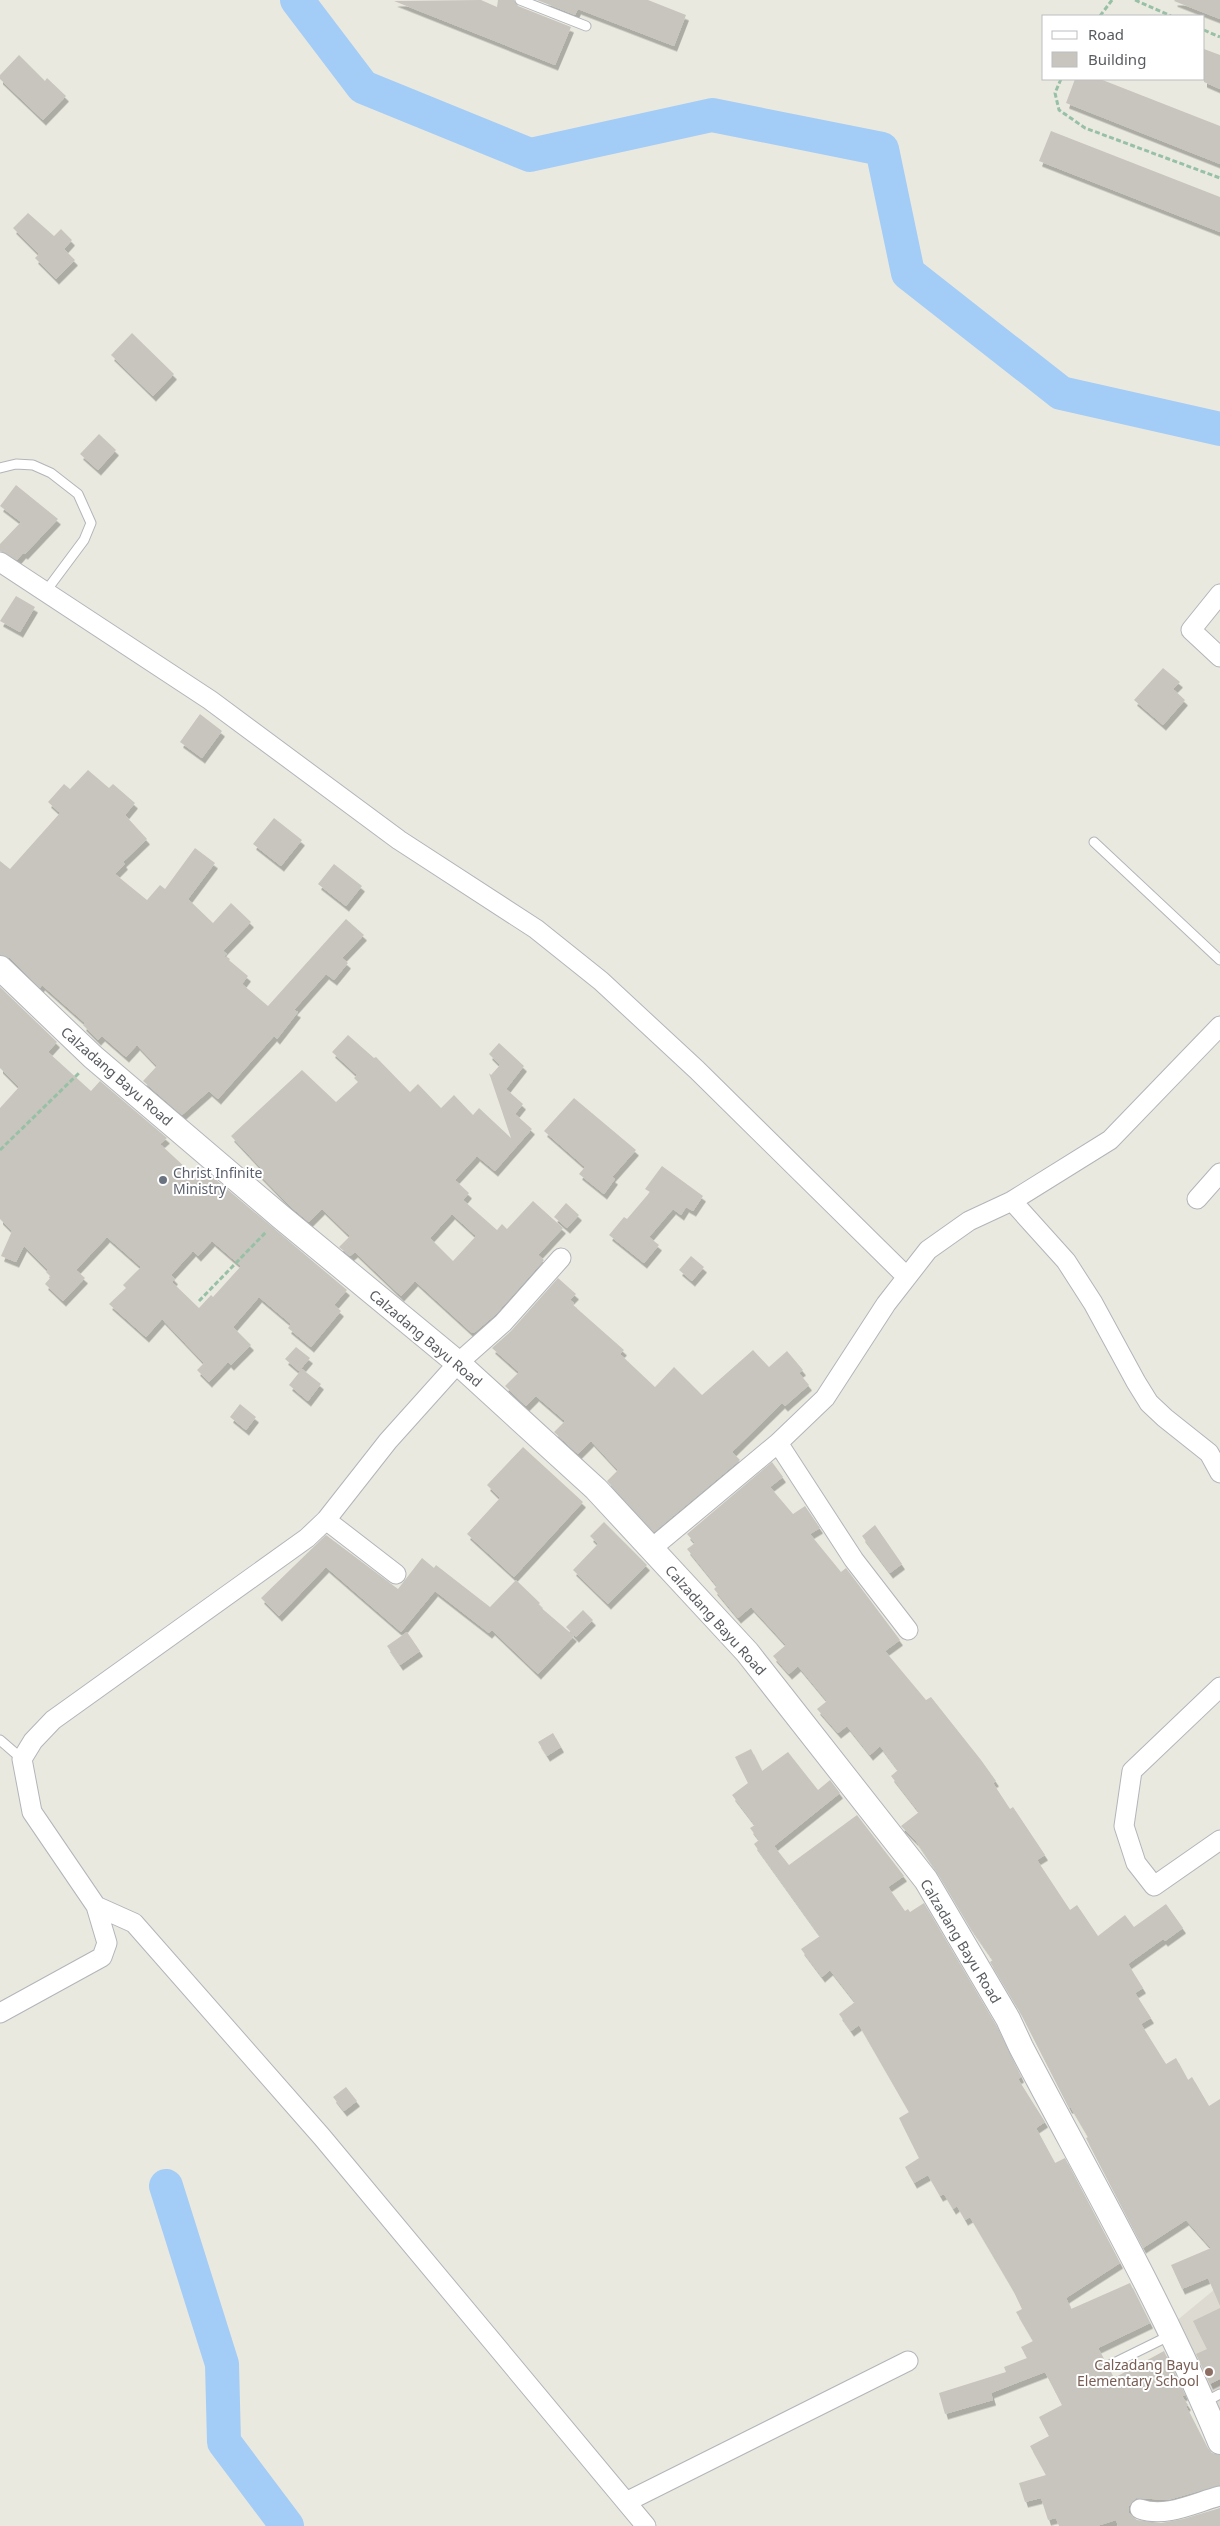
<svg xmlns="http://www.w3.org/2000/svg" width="1220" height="2526" viewBox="0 0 1220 2526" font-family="'Noto Sans',sans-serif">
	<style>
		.education { fill: #dddad1 }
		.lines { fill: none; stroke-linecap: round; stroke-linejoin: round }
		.river { stroke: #a3cdf6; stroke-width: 34 }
		.building { fill: #c8c5be; fill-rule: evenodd; filter: url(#shadow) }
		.service-casing { stroke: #b2b5b9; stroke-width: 11 }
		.minor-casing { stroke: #b2b5b9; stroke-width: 21 }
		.tertiary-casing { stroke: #b2b5b9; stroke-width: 26 }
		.path { stroke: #98c0a6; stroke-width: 3; stroke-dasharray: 5 2.5; stroke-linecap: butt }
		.service { stroke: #fff; stroke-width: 9 }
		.minor { stroke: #fff; stroke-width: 19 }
		.tertiary { stroke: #fff; stroke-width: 24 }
		.worship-dot { fill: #6b7280; stroke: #fff; stroke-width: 2 }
		.education-dot { fill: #8d6e63; stroke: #fff; stroke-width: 2 }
		.labels { text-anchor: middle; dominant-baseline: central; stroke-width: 4; stroke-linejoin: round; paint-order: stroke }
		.street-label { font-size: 14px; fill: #585b5f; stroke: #fff }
		.worship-label { font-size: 14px; fill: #5b616d; stroke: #fff; text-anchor: start }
		.education-label { font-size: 14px; fill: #785e54; stroke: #fff; text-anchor: end }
	</style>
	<defs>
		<filter id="shadow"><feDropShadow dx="3" dy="5.5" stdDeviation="0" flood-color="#0004"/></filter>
	</defs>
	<rect width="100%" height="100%" fill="#eae9e0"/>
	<path class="education" d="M1220 2285V2423L1175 2322Z"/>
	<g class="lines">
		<path class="river" d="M297 0 363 87 530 155 712 115 882 149 908 273 1061 393 1220 429
			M166 2186 222 2364 224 2442 287 2526"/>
	</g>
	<path class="building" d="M481 0 497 7 498 0H514L518 6 571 27 555 65 394 1Z
		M537 0H648L686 15 674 46 578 9 575 15Z
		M1175 0H1220V19L1174 1Z
		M1204 49 1220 55V89L1204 82Z
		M19 55 45 81 47 78 66 96 43 120 0 79V75Z
		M1075 79H1100L1220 126V164L1066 103Z
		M1051 131 1220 197V232L1039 161Z
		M28 213 54 236 61 229 72 240 64 249 75 260 56 279 35 258 39 254 13 228Z
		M132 333 174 374 153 396 111 355Z
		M99 434 116 450 98 470 80 454Z
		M16 485 58 519 25 554 23 553 17 560 0 551V544L21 522 0 506Z
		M16 596 35 607 20 632 0 621Z
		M1163 668 1180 682 1173 689 1185 700 1163 725 1134 700Z
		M200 714 222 731 202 758 180 742Z
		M88 770 109 788 113 784 135 803 125 815 147 839 123 862 125 864 115 874 147 900 160 885 165 889 195 848 215 863 188 899 213 923 231 903 251 922 223 951 227 954 224 956 248 976 242 984 268 1006 346 919 364 935 342 958 348 963 334 980 326 974 294 1010 298 1012 277 1039 274 1036 218 1099 209 1091 182 1115 143 1081 157 1066 137 1045 126 1057 102 1036 98 1040 83 1025 85 1023 42 985 40 988 10 958 0 955V861L10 869 60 813 48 802 64 784 70 789Z
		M274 818 302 840 281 866 253 844Z
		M334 864 362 886 346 906 318 884Z
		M0 987 57 1042 48 1052 91 1091 100 1081 167 1138 160 1144 200 1181 208 1173 347 1290 334 1305 341 1311 311 1347 288 1328 291 1324 259 1297 233 1327 251 1345 231 1365 228 1362 209 1382 197 1370 204 1363 162 1319 146 1337 109 1304 126 1288 123 1285 141 1267 107 1237 76 1270 85 1278 63 1301 45 1284 51 1277 46 1272 48 1270 24 1246 16 1262 1 1256 12 1231 0 1219V1108L19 1087 0 1068ZM212 1241 241 1266 213 1297 211 1295 199 1308 172 1282 175 1279 171 1275 193 1251 198 1256Z
		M348 1035 374 1058 376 1057 410 1092 418 1084 441 1108 454 1095 473 1115 479 1108 511 1138 489 1073 491 1075 500 1065 489 1054 499 1043 524 1066 506 1089 523 1104 515 1114 532 1129 495 1171 477 1156 455 1180 469 1193 463 1200 497 1230 502 1224 507 1229 533 1201 563 1228 538 1255 544 1260 495 1315 475 1332 472 1333 415 1281 401 1296 355 1252 350 1256 339 1247 350 1236 322 1209 309 1222 291 1207 259 1174 263 1170 231 1136 302 1070 336 1102 358 1082 354 1078 357 1075 332 1052ZM452 1214 476 1236 453 1261 430 1238Z
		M574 1098 636 1150 612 1177 615 1179 604 1194 579 1174 585 1167 544 1131Z
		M662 1166 703 1196 693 1211 686 1207 681 1215 673 1209 649 1237 659 1245 644 1263 609 1235 624 1217 627 1219 650 1192 645 1189Z
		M566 1203 579 1215 567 1228 554 1217Z
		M691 1256 704 1267 692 1281 679 1270Z
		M558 1278 576 1294 570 1300 574 1303 573 1305 624 1350 620 1354 655 1387 674 1367 702 1395 753 1350 769 1367 787 1351 803 1370 799 1373 809 1385 785 1406 782 1403 732 1452 740 1460 654 1532 607 1481 618 1470 591 1441 578 1454 554 1432 565 1421 536 1396 526 1406 505 1386 519 1372 492 1348 511 1331Z
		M296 1347 310 1358 299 1371 285 1359Z
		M302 1369 321 1384 308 1401 289 1385Z
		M240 1404 256 1417 246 1430 230 1417Z
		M523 1447 583 1502 514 1577 467 1534 500 1498 487 1485Z
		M772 1462 783 1477 770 1487 793 1514 805 1506 820 1528 810 1534 841 1572 846 1568 900 1640 885 1651 926 1700 931 1697 981 1760 996 1781 993 1783 1010 1809 1013 1807 1045 1855 1037 1860 1070 1910 1077 1905 1098 1936 1125 1915 1134 1927 1166 1904 1183 1928 1165 1941 1163 1939 1128 1964 1143 1988 1135 1993 1151 2018 1141 2024 1166 2064 1176 2058 1188 2080 1192 2077 1209 2106 1220 2099V2306L1208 2278 1182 2289 1171 2265 1211 2248 1186 2220 1143 2248 1089 2144 1086 2138 1088 2137 1071 2108H1069L1020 2012 990 1962 993 1960 968 1924 937 1872 916 1841 901 1826 919 1812 891 1776 898 1770 880 1746 870 1755 847 1726 838 1733 817 1709 827 1701 798 1666 789 1674 773 1656 786 1645 751 1607 738 1618 714 1589 717 1586 687 1549 695 1543 687 1534Z
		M604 1522 647 1565 608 1604 573 1570 598 1544 590 1536Z
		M875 1525 902 1564 890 1573 862 1536Z
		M326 1535 398 1589 422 1558 434 1568 436 1565 490 1607 516 1580 540 1603 538 1605 574 1636 538 1674 492 1630 489 1633 435 1591 401 1632 326 1567 279 1616 261 1598Z
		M583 1610 593 1620 576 1637 566 1627Z
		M407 1632 420 1651 400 1665 387 1646Z
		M553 1733 561 1747 547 1756 538 1742Z
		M751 1749 762 1771 788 1752 818 1790 830 1780 840 1793 774 1846 789 1865 857 1815 904 1876 888 1887 905 1911 908 1909 910 1912 924 1903 996 2025 1021 2077 1018 2079 1045 2122 1036 2128 1055 2163 1065 2158 1120 2263 1066 2298 1071 2309 1130 2283 1150 2323 1098 2348 1105 2361 1102 2365 1103 2369 1111 2372 1114 2378 1164 2351 1185 2395 1182 2396 1188 2405 1186 2406 1207 2447 1212 2453 1220 2455V2485L1168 2500 1136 2498 1129 2506V2513L1137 2520 1161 2523 1183 2519 1220 2508V2526H1118L1116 2520 1097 2526H1059L1056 2518 1048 2520 1041 2498 1025 2502 1019 2483 1046 2475 1030 2446 1049 2436 1039 2417 1062 2405 1045 2372 991 2393 993 2400 945 2414 939 2393 1006 2372 1004 2367 1027 2358 1021 2347 1033 2341 1016 2312 1022 2309 1013 2290 970 2217 965 2220 957 2206 953 2209 944 2194 940 2196 928 2175 914 2183 905 2167 919 2158 899 2118 909 2112 859 2025 851 2031 839 2014 855 2002 830 1970 822 1977 801 1949 820 1936 754 1844 759 1840 750 1828 755 1825 732 1795 748 1783 735 1757Z
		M346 2087 357 2101 344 2111 333 2097Z
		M1220 2308V2379L1210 2384 1196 2354 1207 2349 1193 2321Z"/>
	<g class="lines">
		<g class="service-casing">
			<path id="service" d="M520 0 586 26
				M0 468 16 464 33 465 51 473 78 494 91 523 84 540 46 591
				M1094 842 1220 960
				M0 1740 22 1759
				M1108 2366 1171 2335
				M1205 2402 1220 2394"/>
		</g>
		<g class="minor-casing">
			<path id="minor" d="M0 562 210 700 399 840 536 929 601 981 697 1070 907 1277
				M1220 594 1191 630 1220 657
				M1197 1199 1220 1173
				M1012 1201 1066 1261 1093 1303 1136 1382 1149 1403 1165 1418 1209 1453 1220 1473
				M778 1443 854 1560 908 1630
				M326 1520 396 1574
				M651 1549 778 1443 825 1398 886 1304 928 1250 969 1221 1012 1201 1110 1140 1220 1026
				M1220 1687 1132 1771 1124 1826 1136 1863 1154 1886 1220 1840
				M96 1906 134 1923 322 2137 646 2526
				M0 2013 102 1957 107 1943 96 1906 32 1812 22 1759 33 1741 53 1720 307 1538 326 1520 388 1441 458 1363 503 1323 561 1258
				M626 2502 908 2361
				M1140 2509C1166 2518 1194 2503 1220 2496"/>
		</g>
		<g class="tertiary-casing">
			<path id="tertiary" d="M0 968 93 1057 281 1217 458 1363 596 1489 747 1652 926 1880 1008 2019 1021 2047C1089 2177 1164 2306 1220 2442"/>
		</g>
		<path class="path" d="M1135 0 1171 16
			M1100 16 1112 0
			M1204 30 1220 37
			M1061 79 1055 93 1059 110 1085 128 1220 178
			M0 1150 79 1073
			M199 1301 266 1232"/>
		<use href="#service" class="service"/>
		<use href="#minor" class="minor"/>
		<use href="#tertiary" class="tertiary"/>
	</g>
	<circle class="worship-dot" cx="163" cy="1180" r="5"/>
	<circle class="education-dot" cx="1209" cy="2372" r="5"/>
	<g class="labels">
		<g class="street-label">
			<text transform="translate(117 1076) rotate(41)">Calzadang Bayu Road</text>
			<text transform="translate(426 1338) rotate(40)">Calzadang Bayu Road</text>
			<text transform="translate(716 1620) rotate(48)">Calzadang Bayu Road</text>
			<text transform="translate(961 1941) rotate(59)">Calzadang Bayu Road</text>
		</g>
		<g class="worship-label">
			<text x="173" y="1172">Christ Infinite<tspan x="173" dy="16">Ministry</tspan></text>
		</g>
		<g class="education-label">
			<text x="1199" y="2364">Calzadang Bayu<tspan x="1199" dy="16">Elementary School</tspan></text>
		</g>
	</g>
	<rect x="1042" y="15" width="162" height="65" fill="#ffffff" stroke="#bcbdbf"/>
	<rect x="1052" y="31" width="25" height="8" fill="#ffffff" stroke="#bcbdbf"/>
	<text x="1088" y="40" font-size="15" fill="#585b5f">Road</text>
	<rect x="1052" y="52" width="25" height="15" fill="#c8c5be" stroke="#bcbdbf"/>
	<text x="1088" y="65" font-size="15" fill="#585b5f">Building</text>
</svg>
